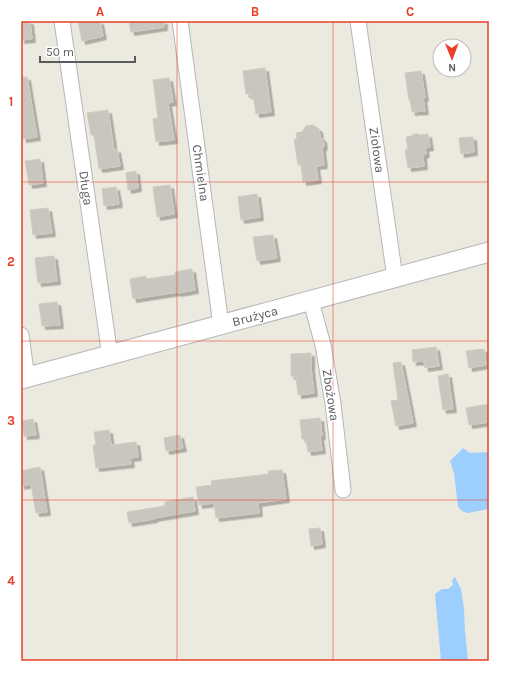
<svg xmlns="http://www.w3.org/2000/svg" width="510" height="682" viewBox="0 0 510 682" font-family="Karla,sans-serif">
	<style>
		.water { fill: #9ccffe }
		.building { fill: #c8c6bf; stroke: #d0cbbe; filter: url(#shadow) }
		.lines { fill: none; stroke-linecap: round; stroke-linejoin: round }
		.minor-casing { stroke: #b5b7bc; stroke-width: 17 }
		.tertiary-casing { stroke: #b5b7bc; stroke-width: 21 }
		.minor { stroke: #fff; stroke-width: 15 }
		.tertiary { stroke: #fff; stroke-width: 19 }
		.grid { fill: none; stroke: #e84029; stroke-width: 1; stroke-opacity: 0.55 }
		.labels { text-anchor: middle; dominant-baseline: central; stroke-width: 3; stroke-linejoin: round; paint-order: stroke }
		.street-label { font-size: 13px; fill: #585c60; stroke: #fff }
		.neatline { fill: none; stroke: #e84029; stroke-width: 1.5 }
		.grid-label { font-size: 13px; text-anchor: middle; font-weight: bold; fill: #e84029 }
	</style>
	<defs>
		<filter id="shadow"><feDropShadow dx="3.5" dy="3.5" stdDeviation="0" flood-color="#0004"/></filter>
	</defs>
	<rect width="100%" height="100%" fill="#ece9df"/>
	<path class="water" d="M463 448 470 453 489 452V509L468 513 462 511 458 507 454 473 450 461Z
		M455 577 461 589 464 608 465 631 468 661H441L435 594 442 589H448L453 585 452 580Z"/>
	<path class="building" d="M21 21H30L32 39 21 40Z
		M78 21H100L103 36 82 41Z
		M129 21H164V27L131 32Z
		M265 68 271 112 256 114 254 99H251L250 94H246L243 71Z
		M421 71 425 98H423L425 111 412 112 410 100H409L405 73Z
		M21 77H27L37 137 23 139 21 127Z
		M169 78 173 102 168 103 174 140 156 142 153 119 158 118 153 80Z
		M108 110 114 150 117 149 120 166 99 169 94 135H91L87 113Z
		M313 125 319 129 320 136 323 139 324 145 322 149 324 165 316 166 318 180 303 182 301 164 298 165 294 139H297L296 133 302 132 306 126Z
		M413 134H418L420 135 428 134 430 147 425 148 426 154 423 155 424 166 408 168 405 150H408L406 137 412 136Z
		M473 137 474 152 461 154 459 138Z
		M40 159 43 183 29 185 25 161Z
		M136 171 138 188 128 190 126 173Z
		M170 185 174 214 157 217 153 187Z
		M116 187 119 204 104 206 102 189Z
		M257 194 260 217 241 220 238 197Z
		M48 208 52 233 33 235 30 210Z
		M273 235 277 258 257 261 253 237Z
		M54 256 57 281 38 283 35 258Z
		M192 269 195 290 178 293V292L133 299 130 279 146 276V279L175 275V272Z
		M57 302 60 325 42 326 39 304Z
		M436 347 439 366 425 368 424 361 413 362 412 350Z
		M484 349 486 365 469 368 466 351Z
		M311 353V368L314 393 298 395 296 376H291V354Z
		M401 362 413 423 396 426 391 401 398 400 393 363Z
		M448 374 453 409 443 410 438 376Z
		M489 404V422L469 425 466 408Z
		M320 418 322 436 320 437 322 450 308 452 306 439H302L300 420Z
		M33 419 36 435 24 436 22 421Z
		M109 430 111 445 136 442 138 457 130 458 131 464 96 468 93 445H96L94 432Z
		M180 435 183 448 166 451 164 438Z
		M40 467 47 512 36 513 31 484 21 486V471Z
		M282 470 286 499 258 503 259 513 216 518 214 503 199 505 196 487 212 485 211 481 269 474 268 471Z
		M193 497 195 511 154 518V519L129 523 127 512 165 506V502Z
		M320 528 322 544 311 546 309 529Z"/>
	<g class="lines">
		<g class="minor-casing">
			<path id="minor" d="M62 21 110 356
				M180 21 221 325
				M358 21 395 278
				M311 301 323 345 333 404 343 490
				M21 335 27 378"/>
		</g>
		<g class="tertiary-casing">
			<path id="tertiary" d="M21 379 489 252"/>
		</g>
		<use href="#minor" class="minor"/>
		<use href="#tertiary" class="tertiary"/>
	</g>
	<path class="grid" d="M177 21V661M333 21V661M21 182H489M21 341H489M21 500H489"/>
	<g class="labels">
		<g class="street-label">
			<text transform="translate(377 150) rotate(82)">Ziołowa</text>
			<text transform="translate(201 173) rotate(82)">Chmielna</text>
			<text transform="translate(86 188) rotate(82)">Długa</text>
			<text transform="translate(255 316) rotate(-15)">Brużyca</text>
			<text transform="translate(331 395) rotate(81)">Zbożowa</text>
		</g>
	</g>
	<rect width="510" height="682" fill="none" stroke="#ffffff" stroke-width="44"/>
	<g transform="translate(452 58) rotate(179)"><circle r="19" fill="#ffffff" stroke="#bcbebf"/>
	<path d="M0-3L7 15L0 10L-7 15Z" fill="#e84029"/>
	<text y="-6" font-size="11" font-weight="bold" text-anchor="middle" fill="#585c60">N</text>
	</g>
	<path d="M40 56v6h95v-6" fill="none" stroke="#585c60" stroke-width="2"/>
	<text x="46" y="56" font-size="12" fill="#585c60" stroke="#ffffff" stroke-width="3" paint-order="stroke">50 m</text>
	<rect x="22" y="22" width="466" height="638" class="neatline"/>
	<g class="grid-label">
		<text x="100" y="16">A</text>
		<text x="255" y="16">B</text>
		<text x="410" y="16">C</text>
		<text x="11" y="106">1</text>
		<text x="11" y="266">2</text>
		<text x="11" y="425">3</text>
		<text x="11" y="585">4</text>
	</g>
</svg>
